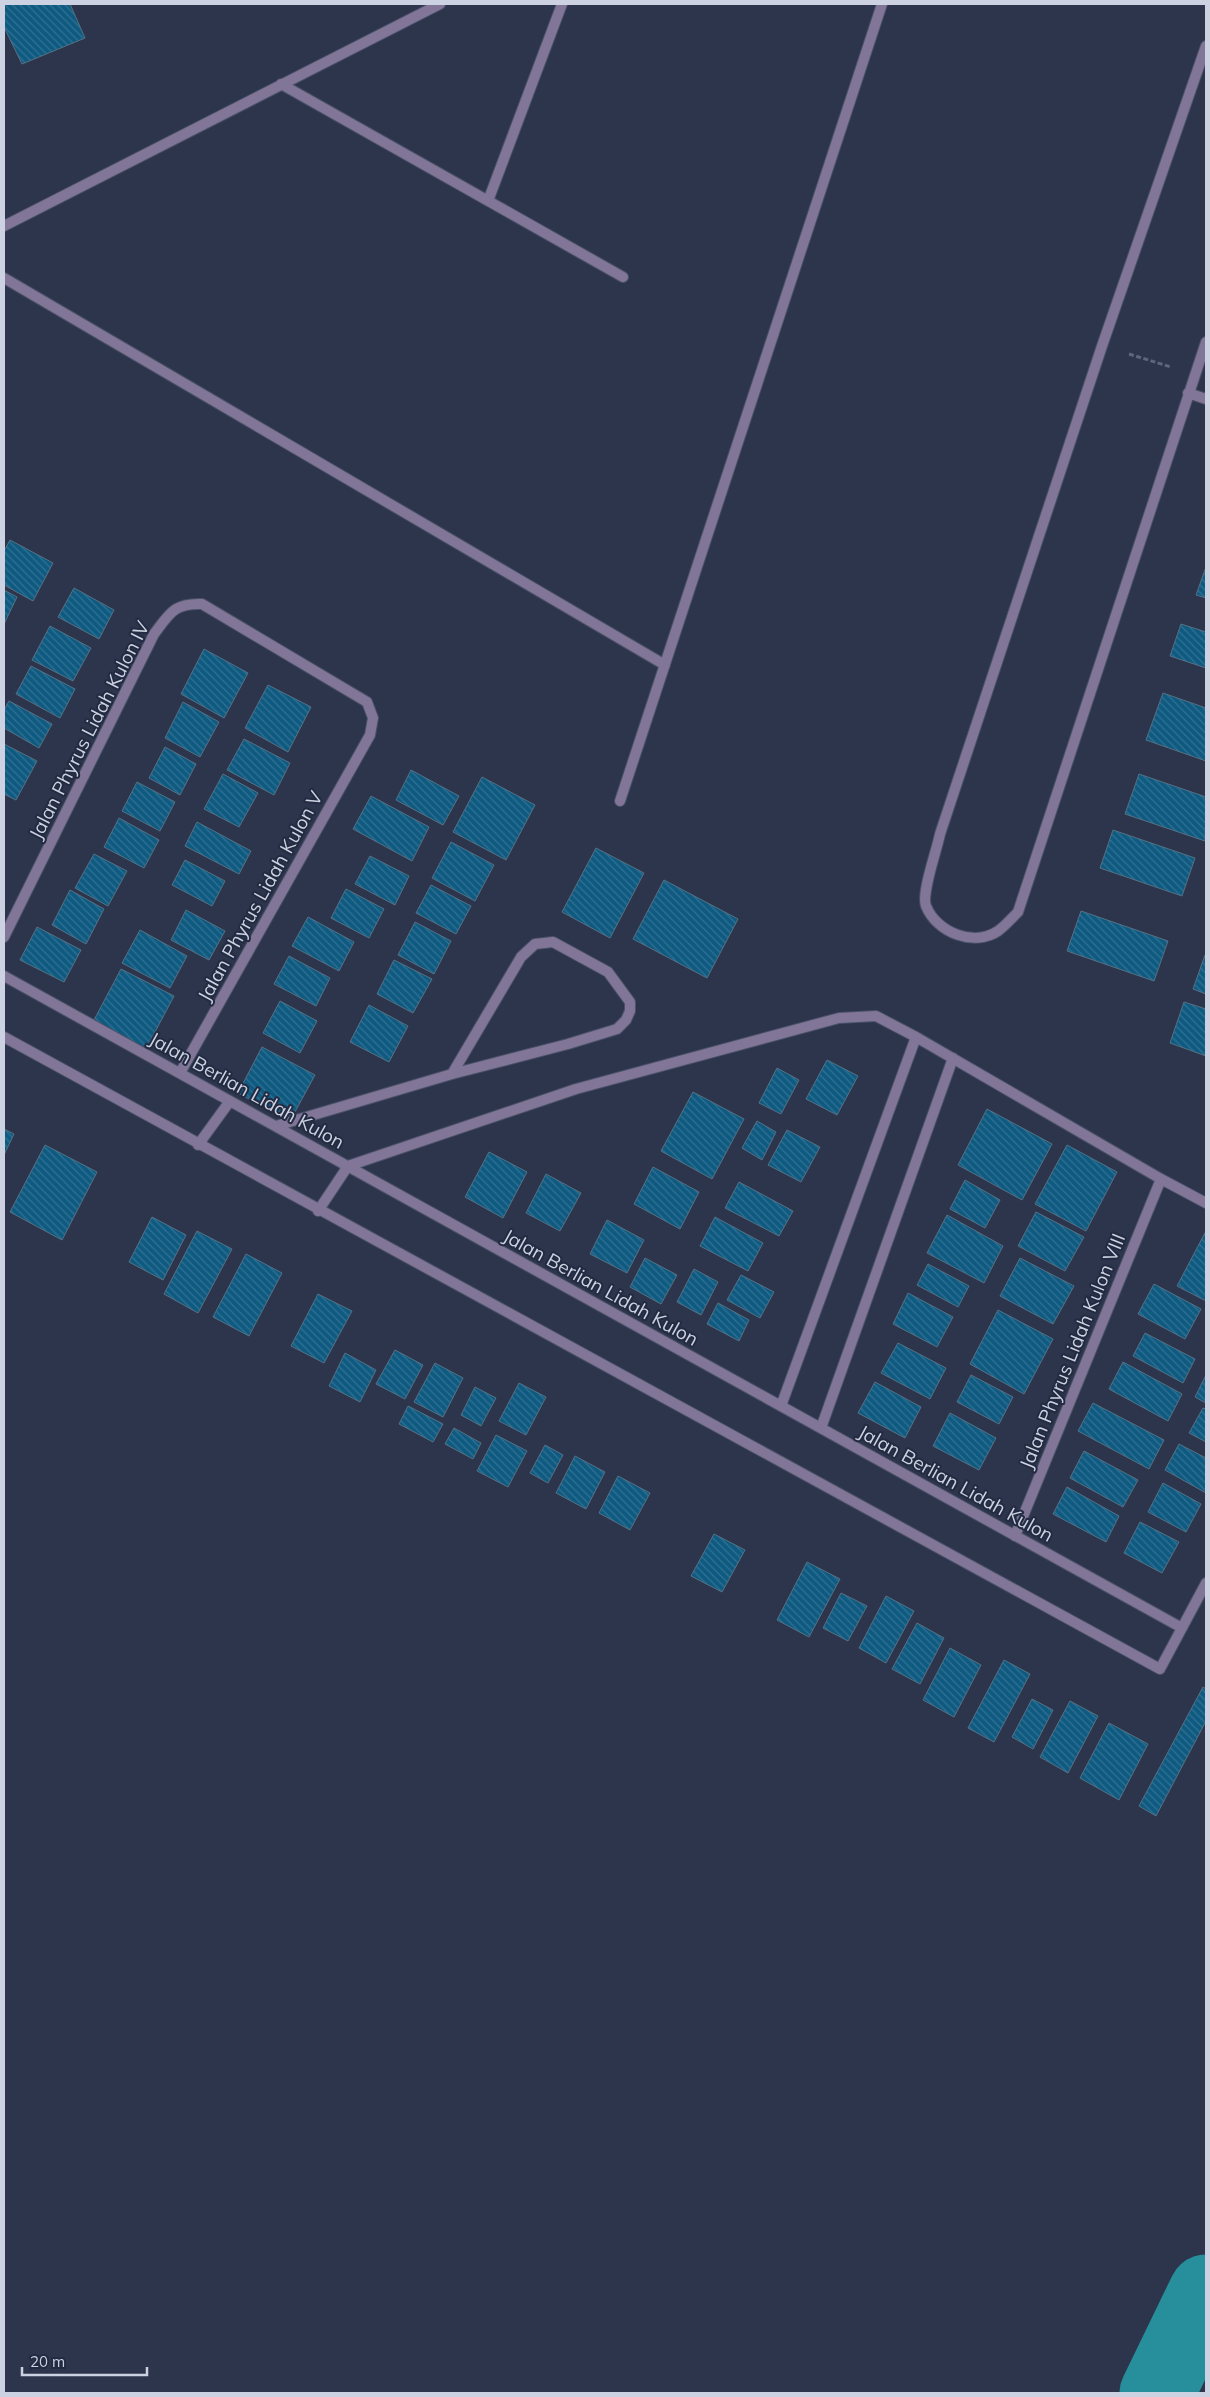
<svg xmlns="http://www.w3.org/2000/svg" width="1210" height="2397" viewBox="0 0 1210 2397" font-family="Mulish,sans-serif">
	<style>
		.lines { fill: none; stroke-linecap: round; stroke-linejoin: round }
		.river { stroke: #278f9c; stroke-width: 75 }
		.building { fill: url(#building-back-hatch); stroke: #557184 }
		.minor-casing { stroke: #4a5167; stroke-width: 12 }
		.path { stroke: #5e667a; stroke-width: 3; stroke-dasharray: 5 2.5; stroke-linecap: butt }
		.minor { stroke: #817697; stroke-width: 10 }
		.labels { text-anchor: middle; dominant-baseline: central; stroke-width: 4; stroke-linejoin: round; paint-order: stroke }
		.street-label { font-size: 19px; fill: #ccd2e1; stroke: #232b42 }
	</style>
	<defs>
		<pattern id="building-back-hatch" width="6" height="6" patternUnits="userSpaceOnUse" patternTransform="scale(1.25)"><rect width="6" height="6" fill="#0f5a81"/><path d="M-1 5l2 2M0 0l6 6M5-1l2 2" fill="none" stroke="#317193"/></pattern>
	</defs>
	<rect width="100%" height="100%" fill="#2d354c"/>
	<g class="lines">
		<path class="river" d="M1157 2393 1206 2292"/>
	</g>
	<path class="building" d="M4 4H70L85 38 22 64 4 27Z
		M10 540 53 563 33 601 4 585V551Z
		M1206 567V598L1196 595Z
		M74 588 114 610 99 639 58 617Z
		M4 590 17 597 4 624Z
		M1181 624 1206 632V668L1170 656Z
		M50 626 91 648 73 681 32 660Z
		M204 649 248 673 224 718 181 694Z
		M31 666 75 689 60 718 16 694Z
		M268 685 311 707 288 752 245 728Z
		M1163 693 1206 708V761L1146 740Z
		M9 701 52 724 39 748 4 728V710Z
		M183 702 219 722 200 757 165 738Z
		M244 739 290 763 274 795 227 770Z
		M4 744 37 761 16 800 4 794Z
		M165 747 196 764 180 795 149 778Z
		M411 770 459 796 443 825 396 800Z
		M223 774 258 793 239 827 204 809Z
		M1139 774 1206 797 1205 841 1125 814Z
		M482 777 535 805 506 860 453 832Z
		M137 782 175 802 160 831 122 811Z
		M371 796 429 827 412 861 353 829Z
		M119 818 159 840 144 868 104 847Z
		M197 822 251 851 239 874 185 846Z
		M1113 830 1195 858 1182 896 1100 868Z
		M451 842 494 865 475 901 432 878Z
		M596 848 644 873 610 938 562 912Z
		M94 854 127 871 108 906 75 888Z
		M370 856 409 876 395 905 355 884Z
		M185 860 225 881 212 906 172 885Z
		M664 880 738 919 707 978 633 939Z
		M431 885 471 906 456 934 416 913Z
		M346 889 384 909 369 938 331 918Z
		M70 890 104 909 86 944 52 925Z
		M186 910 225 931 209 960 171 940Z
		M1081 911 1168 941 1154 981 1067 951Z
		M308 917 354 942 339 971 292 946Z
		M415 922 451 941 434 974 398 955Z
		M37 927 81 950 64 982 20 960Z
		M140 930 187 956 170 988 122 963Z
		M1205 955H1206V994L1193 989Z
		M289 956 330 978 316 1006 274 984Z
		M394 960 432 979 413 1013 377 994Z
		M121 969 174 996 146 1049 94 1020Z
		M280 1001 317 1021 300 1053 263 1033Z
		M1184 1002 1206 1009V1056L1170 1043Z
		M369 1005 408 1026 389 1062 350 1042Z
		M262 1047 315 1075 290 1121 238 1093Z
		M827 1060 858 1076 837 1115 806 1099Z
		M777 1068 799 1080 781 1114 759 1103Z
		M693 1092 744 1119 712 1179 661 1151Z
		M987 1109 1052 1144 1022 1200 958 1165Z
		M757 1121 776 1132 762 1160 742 1148Z
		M4 1129 14 1134 4 1155Z
		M787 1130 820 1147 801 1182 768 1165Z
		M45 1145 97 1172 62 1240 10 1212Z
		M1067 1145 1117 1172 1086 1231 1035 1204Z
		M489 1152 527 1172 503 1218 465 1197Z
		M653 1167 699 1192 680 1229 634 1204Z
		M546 1174 581 1193 560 1231 526 1213Z
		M965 1180 1000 1200 985 1228 950 1209Z
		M739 1182 793 1211 779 1236 725 1208Z
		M1036 1212 1084 1237 1065 1271 1018 1246Z
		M947 1215 1003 1246 984 1283 927 1253Z
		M152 1217 186 1235 163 1280 129 1262Z
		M715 1217 763 1243 748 1271 700 1246Z
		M607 1220 644 1240 627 1273 590 1254Z
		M197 1231 232 1249 198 1313 164 1294Z
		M1206 1231V1301L1177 1286Z
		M246 1254 282 1273 249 1336 213 1317Z
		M645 1258 677 1275 661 1304 630 1287Z
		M1020 1258 1074 1286 1053 1324 1000 1296Z
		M928 1264 969 1286 958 1307 917 1285Z
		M694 1269 718 1282 701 1315 677 1302Z
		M741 1275 774 1292 760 1318 727 1300Z
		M1154 1284 1201 1309 1185 1339 1138 1314Z
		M908 1293 953 1317 937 1347 893 1324Z
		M318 1294 352 1311 324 1363 291 1346Z
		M718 1303 749 1320 739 1341 707 1324Z
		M998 1310 1053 1339 1024 1394 970 1364Z
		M1145 1333 1195 1359 1183 1383 1133 1356Z
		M898 1343 946 1368 930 1399 881 1373Z
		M395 1350 423 1365 405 1399 376 1384Z
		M345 1353 376 1370 360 1402 329 1386Z
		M1123 1362 1182 1394 1168 1421 1109 1389Z
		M435 1363 463 1378 443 1417 414 1402Z
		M971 1375 1013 1397 999 1424 957 1402Z
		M1206 1375V1403L1195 1397Z
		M875 1382 921 1407 905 1438 858 1413Z
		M519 1383 546 1397 526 1435 499 1421Z
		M475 1387 496 1398 481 1426 461 1415Z
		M1093 1403 1164 1440 1149 1469 1078 1431Z
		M408 1406 443 1424 433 1442 399 1424Z
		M1203 1408 1206 1409V1442L1189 1433Z
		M950 1413 996 1438 979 1470 933 1446Z
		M454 1428 481 1443 473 1459 445 1444Z
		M496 1435 527 1451 508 1487 477 1471Z
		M1179 1444 1206 1458V1493L1165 1470Z
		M545 1445 563 1455 548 1483 530 1473Z
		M1084 1451 1138 1480 1123 1507 1070 1478Z
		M575 1456 605 1472 586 1509 556 1493Z
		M618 1476 650 1493 630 1530 599 1513Z
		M1163 1483 1201 1504 1186 1532 1148 1512Z
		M1067 1487 1119 1516 1106 1542 1053 1514Z
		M1140 1522 1179 1542 1162 1573 1124 1553Z
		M714 1534 745 1550 722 1592 691 1576Z
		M807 1562 840 1579 809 1637 777 1620Z
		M841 1593 867 1606 848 1641 823 1628Z
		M886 1596 914 1611 886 1663 859 1648Z
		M917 1623 944 1638 920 1684 892 1669Z
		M950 1648 981 1665 954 1717 923 1700Z
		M1004 1660 1030 1674 994 1742 968 1728Z
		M1203 1687 1206 1689V1721L1156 1816 1139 1806Z
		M1032 1699 1053 1710 1033 1749 1012 1737Z
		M1070 1701 1098 1716 1068 1773 1040 1757Z
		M1109 1723 1148 1744 1119 1800 1080 1778Z"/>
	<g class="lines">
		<g class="minor-casing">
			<path id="minor" d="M1206 46 1102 346 940 834C937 850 921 893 926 906 937 933 974 947 998 931 1005 926 1012 918 1018 912L1206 342
				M281 84 623 277
				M488 201 562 4
				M4 226 440 4
				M4 278 665 665
				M1188 393 1206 399
				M620 801 882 4
				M4 937 154 634C170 613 174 603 202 604L367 702 373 718 370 735 180 1073
				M4 976 1182 1628
				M4 1037 1160 1669 1206 1583
				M276 1126 452 1074 568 1044 617 1029 626 1020 630 1011V1002L608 972 553 942 535 944 521 957 452 1074
				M198 1145 230 1101
				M318 1211 348 1166 576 1089 839 1018 876 1016 916 1037 1161 1179 1206 1203
				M781 1406 916 1037
				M821 1428 953 1058
				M1015 1536 1161 1179"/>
		</g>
		<path class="path" d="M1129 354 1171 367"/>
		<use href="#minor" class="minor"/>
	</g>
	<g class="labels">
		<g class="street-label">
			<text transform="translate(89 730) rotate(-63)">Jalan Phyrus Lidah Kulon IV</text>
			<text transform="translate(260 896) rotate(-61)">Jalan Phyrus Lidah Kulon V</text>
			<text transform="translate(247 1090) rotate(29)">Jalan Berlian Lidah Kulon</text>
			<text transform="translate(601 1287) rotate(29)">Jalan Berlian Lidah Kulon</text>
			<text transform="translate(1072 1351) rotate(-68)">Jalan Phyrus Lidah Kulon VIII</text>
			<text transform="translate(956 1483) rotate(29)">Jalan Berlian Lidah Kulon</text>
		</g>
	</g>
	<rect width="1210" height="2397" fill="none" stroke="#ccd2e1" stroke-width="10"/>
	<path d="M22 2367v8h125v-8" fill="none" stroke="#ccd2e1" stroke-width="2.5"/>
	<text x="30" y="2367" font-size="15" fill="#ccd2e1" stroke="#232b42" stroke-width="4" paint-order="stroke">20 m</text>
</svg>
